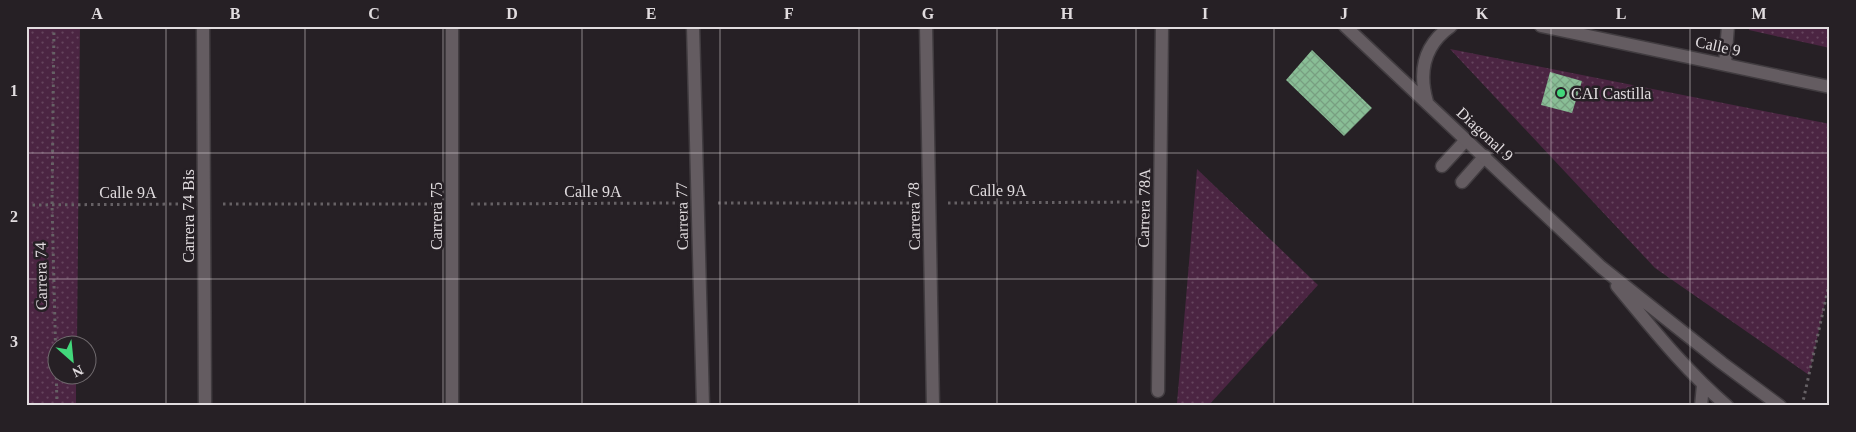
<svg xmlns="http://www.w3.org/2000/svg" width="1856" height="432" viewBox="0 0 1856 432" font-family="'Times New Roman',serif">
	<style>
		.park { fill: url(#park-dots) }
		.building { fill: url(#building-cross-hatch) }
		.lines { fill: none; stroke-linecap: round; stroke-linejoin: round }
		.service-casing { stroke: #413c40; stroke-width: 15 }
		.minor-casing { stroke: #413c40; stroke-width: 15 }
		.tertiary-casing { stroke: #413c40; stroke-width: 15 }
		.path { stroke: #666165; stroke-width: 3; stroke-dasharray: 2.5 4; stroke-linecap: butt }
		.service { stroke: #645c61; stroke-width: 12 }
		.minor { stroke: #645c61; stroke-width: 12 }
		.tertiary { stroke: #645c61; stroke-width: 12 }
		.grid { fill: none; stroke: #e1dcdf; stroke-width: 1; stroke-opacity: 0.55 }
		.poi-dot { fill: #42d77b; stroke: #262025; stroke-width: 2 }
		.labels { text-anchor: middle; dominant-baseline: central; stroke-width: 5; stroke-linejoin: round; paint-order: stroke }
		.street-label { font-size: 16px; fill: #e1dcdf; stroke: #262025 }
		.poi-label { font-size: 16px; fill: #e1dcdf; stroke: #262025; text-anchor: start }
		.neatline { fill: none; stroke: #e1dcdf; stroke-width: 2 }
		.grid-label { font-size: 16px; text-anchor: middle; font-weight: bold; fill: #e1dcdf }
	</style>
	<defs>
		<pattern id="park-dots" width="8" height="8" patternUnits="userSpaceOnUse" patternTransform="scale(1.25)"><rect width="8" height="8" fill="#4b2542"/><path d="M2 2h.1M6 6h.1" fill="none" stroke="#65445d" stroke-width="1.8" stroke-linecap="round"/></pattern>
		<pattern id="building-cross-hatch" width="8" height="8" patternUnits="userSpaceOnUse" patternTransform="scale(1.25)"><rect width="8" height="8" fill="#89be96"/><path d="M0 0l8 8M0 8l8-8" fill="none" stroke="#789f81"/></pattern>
	</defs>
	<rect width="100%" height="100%" fill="#262025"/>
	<path class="park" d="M26 26H80L77 344H58V374L76 375V406H26Z
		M1749 26H1830V48L1749 30Z
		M1450 49 1830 124V280L1809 375 1655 268Z
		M1197 169 1318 285 1208 406H1188L1177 403Z"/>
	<path class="building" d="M1312 50 1372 108 1344 136 1286 80Z
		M1550 72 1582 81 1572 113 1541 105Z"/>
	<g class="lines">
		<g class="service-casing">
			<path id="service" d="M1442 166 1466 140
				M1462 182 1485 156"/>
		</g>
		<g class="minor-casing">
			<path id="minor" d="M203 26 205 406
				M693 26 703 406
				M1725 64 1728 26
				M1158 391 1162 26
				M452 406V26"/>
		</g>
		<g class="tertiary-casing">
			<path id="tertiary" d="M926 26 933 406
				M1345 26 1601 267 1722 363 1780 406
				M1541 26 1830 87
				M1427 102C1418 71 1424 45 1451 26
				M1617 286C1652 328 1685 370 1727 406
				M1701 406 1703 385"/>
		</g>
		<path class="path" d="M54 26 52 204 57 406
			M718 203H909
			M948 203 1139 202
			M223 204H432
			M471 204 677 203
			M26 205 184 204
			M1802 406 1830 280"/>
		<use href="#service" class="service"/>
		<use href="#minor" class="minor"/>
		<use href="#tertiary" class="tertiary"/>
	</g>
	<path class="grid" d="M166 26V406M305 26V406M443 26V406M582 26V406M720 26V406M859 26V406M997 26V406M1136 26V406M1274 26V406M1413 26V406M1551 26V406M1690 26V406M26 153H1830M26 279H1830"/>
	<circle class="poi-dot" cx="1561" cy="93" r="5"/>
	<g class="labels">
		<g class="street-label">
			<text transform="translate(1718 46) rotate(12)">Calle 9</text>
			<text transform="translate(1485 134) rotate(43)">Diagonal 9</text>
			<text x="998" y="190">Calle 9A</text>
			<text x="593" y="191">Calle 9A</text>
			<text x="128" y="192">Calle 9A</text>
			<text transform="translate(1144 208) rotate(-89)">Carrera 78A</text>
			<text transform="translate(188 216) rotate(-90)">Carrera 74 Bis</text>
			<text transform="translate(436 216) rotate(-90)">Carrera 75</text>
			<text transform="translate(682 216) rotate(-91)">Carrera 77</text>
			<text transform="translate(914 216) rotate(-91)">Carrera 78</text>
			<text transform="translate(41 276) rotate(-91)">Carrera 74</text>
		</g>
		<g class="poi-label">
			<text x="1571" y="93">CAI Castilla</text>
		</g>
	</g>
	<rect width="1856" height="432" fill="none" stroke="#262025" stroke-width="55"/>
	<g transform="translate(72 360) rotate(153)"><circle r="24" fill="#262025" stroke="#716b6f"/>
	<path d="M0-4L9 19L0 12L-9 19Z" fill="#42d77b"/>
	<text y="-8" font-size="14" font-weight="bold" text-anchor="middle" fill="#e1dcdf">N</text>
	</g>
	<rect x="28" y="28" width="1800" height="376" class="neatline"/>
	<g class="grid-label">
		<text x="97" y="19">A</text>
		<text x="235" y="19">B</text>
		<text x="374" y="19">C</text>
		<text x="512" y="19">D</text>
		<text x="651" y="19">E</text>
		<text x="789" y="19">F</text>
		<text x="928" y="19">G</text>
		<text x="1067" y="19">H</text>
		<text x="1205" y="19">I</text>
		<text x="1344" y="19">J</text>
		<text x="1482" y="19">K</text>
		<text x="1621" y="19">L</text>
		<text x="1759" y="19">M</text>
		<text x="14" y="96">1</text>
		<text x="14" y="222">2</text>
		<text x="14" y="347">3</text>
	</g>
</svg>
